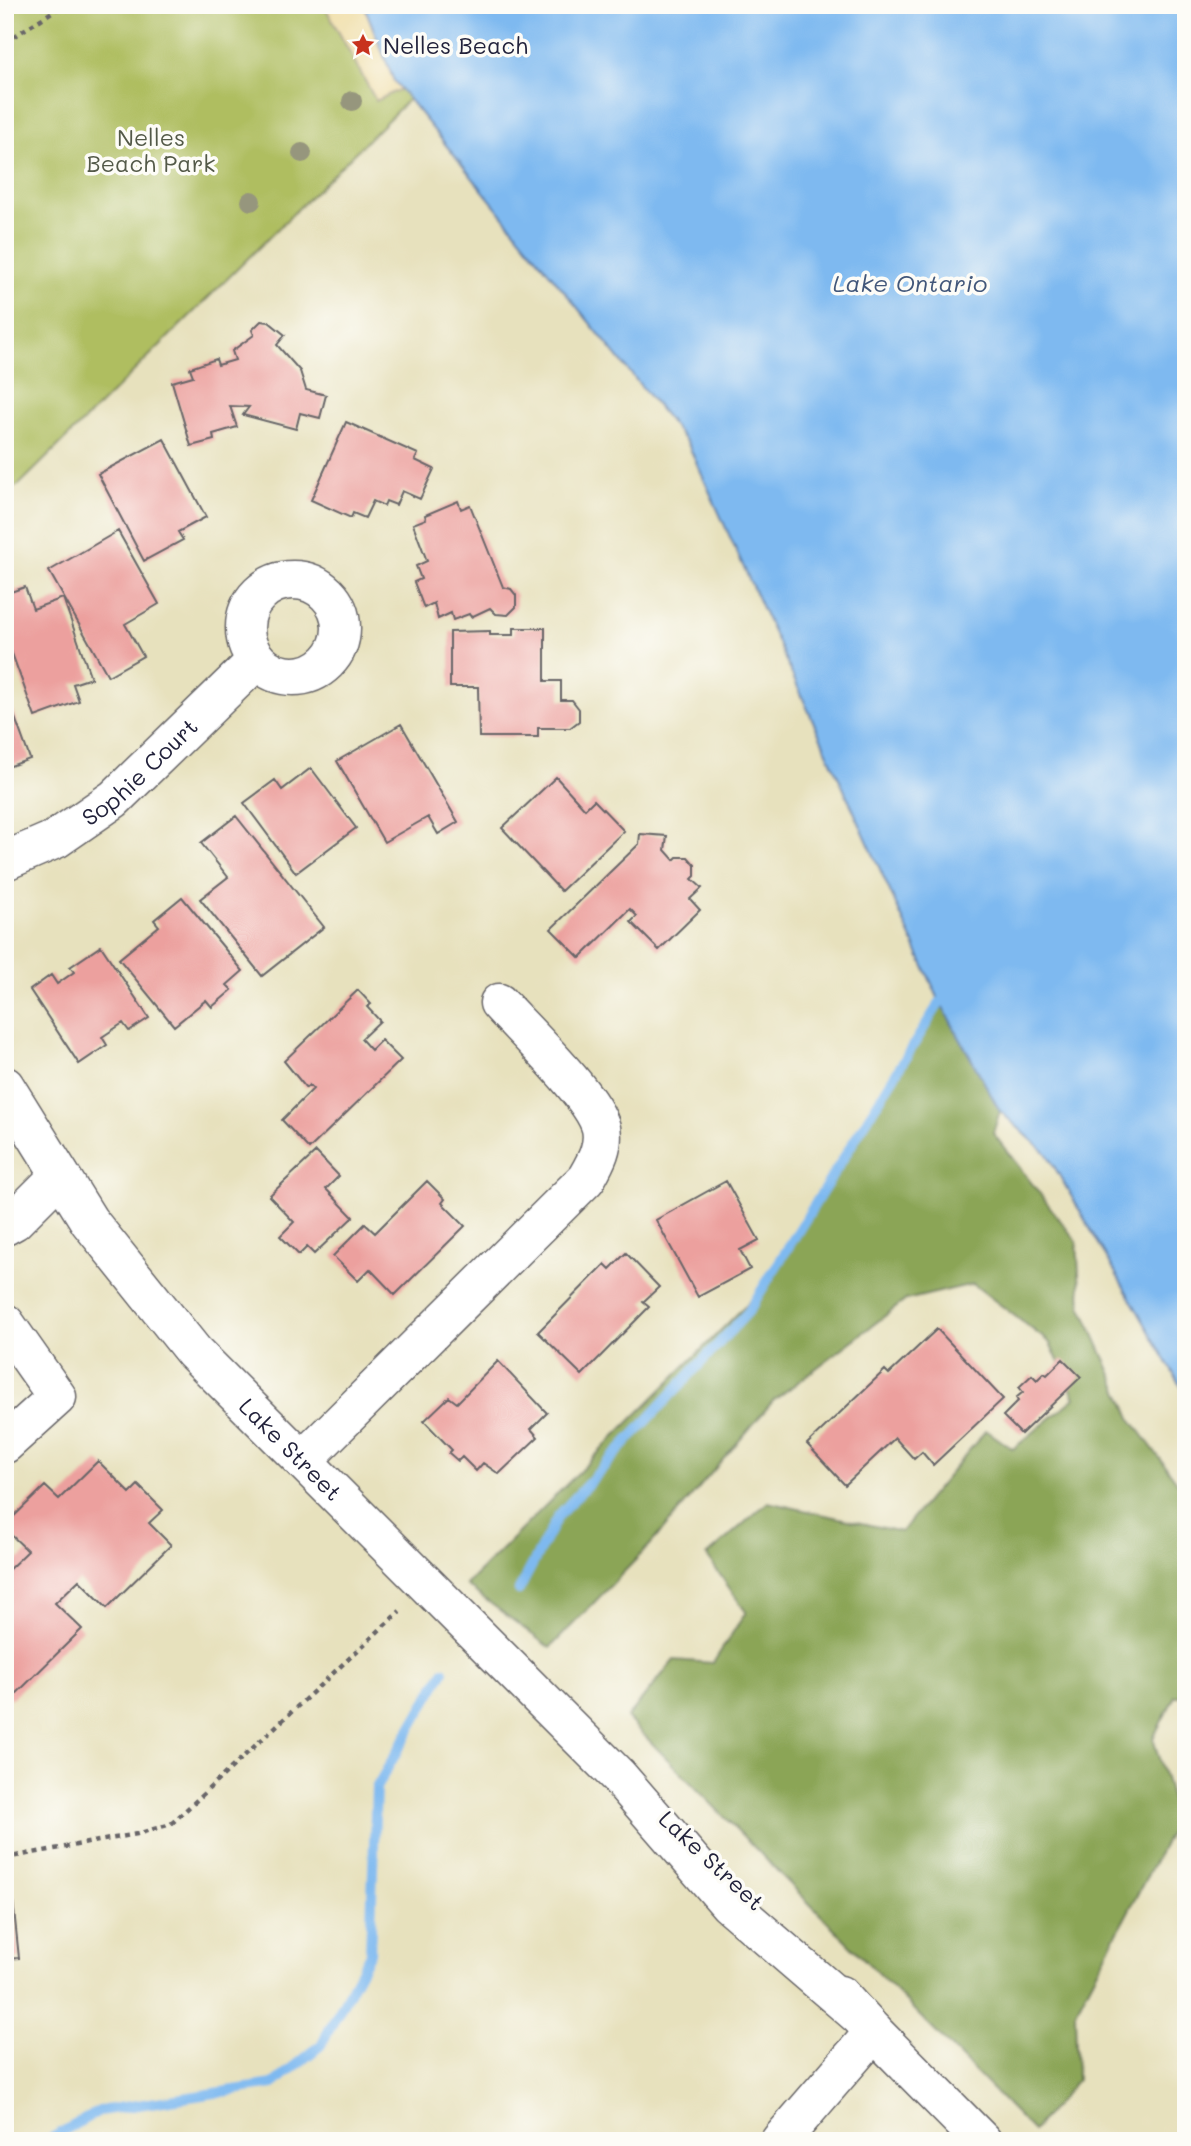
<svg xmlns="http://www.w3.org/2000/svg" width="1191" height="2146" viewBox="0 0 1191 2146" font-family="Mali,sans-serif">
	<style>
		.green { fill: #afbe61; stroke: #68704e; stroke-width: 2 }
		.forest { fill: #8ba557; stroke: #566449; stroke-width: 2 }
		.sand { fill: #eeda9e; stroke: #887e6c; stroke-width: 2 }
		.water { fill: #7eb9f0; stroke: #506e96; stroke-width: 2 }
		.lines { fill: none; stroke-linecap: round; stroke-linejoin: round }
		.stream { stroke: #7eb9f0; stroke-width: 10 }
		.building { fill: #eca09e }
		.minor-casing { stroke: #676568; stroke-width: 41 }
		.path { stroke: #676568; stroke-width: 4.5; stroke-dasharray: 5 5; stroke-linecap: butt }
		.minor { stroke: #fff; stroke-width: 38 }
		.tree { fill: #96967d }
		.labels { text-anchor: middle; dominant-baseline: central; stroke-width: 7; stroke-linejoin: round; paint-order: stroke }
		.poi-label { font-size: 23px; fill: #22223b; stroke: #fdfcf7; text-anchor: start }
		.park-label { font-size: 23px; fill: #535948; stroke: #fdfcf7 }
		.street-label { font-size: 23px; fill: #22223b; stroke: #fdfcf7 }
		.water-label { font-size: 24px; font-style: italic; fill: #42577a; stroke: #fdfcf7 }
	</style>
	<rect width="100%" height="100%" fill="#fdfcf7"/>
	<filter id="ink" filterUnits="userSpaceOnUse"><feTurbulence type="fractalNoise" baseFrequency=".0143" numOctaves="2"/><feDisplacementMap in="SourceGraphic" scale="14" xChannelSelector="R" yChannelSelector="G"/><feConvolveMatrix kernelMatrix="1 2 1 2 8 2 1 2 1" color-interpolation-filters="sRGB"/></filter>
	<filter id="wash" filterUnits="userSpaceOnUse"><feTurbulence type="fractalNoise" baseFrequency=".00686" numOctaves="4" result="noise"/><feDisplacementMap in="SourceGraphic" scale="28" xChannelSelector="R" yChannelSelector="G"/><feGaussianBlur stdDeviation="1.57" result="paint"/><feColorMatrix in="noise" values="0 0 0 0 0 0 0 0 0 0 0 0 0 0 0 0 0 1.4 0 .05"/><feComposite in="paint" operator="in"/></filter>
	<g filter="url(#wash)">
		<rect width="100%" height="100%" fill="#e7e1bd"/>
		<path class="green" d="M5 5H373L409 99 19 485 5 491Z"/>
		<path class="forest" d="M940 1002 1000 1111 993 1133 1077 1242 1081 1305 1132 1420 1186 1494V1696H1175L1153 1738 1177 1819 1075 2013 1077 2080 1033 2131 627 1718 674 1660 713 1663 746 1612 707 1556 768 1502 901 1532 986 1430 1013 1449 1075 1398 1050 1343 973 1284 906 1300 773 1401 650 1545 550 1648 466 1585 763 1288Z"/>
		<path class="sand" d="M324 5H364L394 81 401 89 376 101Z"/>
		<path class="water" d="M364 5H1186V1395L1047 1154 1000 1111 940 1002 688 444 394 81Z"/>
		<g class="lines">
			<path class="stream" d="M519 1590 558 1516 748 1312 940 1002
				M46 2141 99 2111 273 2084 321 2045 370 1953 376 1788 444 1671"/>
		</g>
		<g id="blocks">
			<path class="building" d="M261 321 269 322 285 335 277 345 300 371 306 390 326 395 320 418 300 413 296 429 243 415 249 407 230 406 237 427 213 434 214 440 191 446 172 382 193 376 190 368 216 359 218 365 235 360 232 351 254 335 252 330Z
				M346 422 418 454 415 460 434 469 420 499 402 491 396 505 386 501 384 506 373 501 365 518 353 513 351 518 311 500Z
				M164 439 206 517 178 532 183 540 144 561 98 474Z
				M458 501 461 509 470 505 503 587 511 589 516 595V607L508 615 496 614 490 608 471 617 469 614 453 620 451 613 438 619 434 603 424 608 414 582 421 579 416 566 427 561 413 524 426 519 425 515Z
				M118 531 159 604 125 624 143 656 108 676 49 571Z
				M25 587 33 609 63 598 91 678 73 684 79 701 35 717 5 634V594Z
				M514 628H545V681H561V700H572L579 709V721L570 728H538V737H479L478 687H450V632L490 631V635H514Z
				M5 690 30 759 5 768Z
				M401 724 458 822 438 834 428 817 384 842 337 761Z
				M311 768 356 828 296 873 244 803 275 780 282 790Z
				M556 777 585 809 594 800 624 831 561 891 502 828Z
				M236 816 324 927 262 976 200 899 228 877 201 843Z
				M640 834 667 836 665 850 674 860 677 857H688L695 865V876L692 879 702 888 690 899 700 910 659 950 631 922 637 916 630 909 580 958 551 929 639 844Z
				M182 897 243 971 227 985 232 990 212 1007 206 1000 174 1026 119 959 159 926 154 920Z
				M101 946 149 1018 129 1031 123 1023 102 1037 107 1045 79 1064 30 990 51 975 57 984 74 972 70 967Z
				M358 990 371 1004 367 1007 380 1021 361 1039 371 1050 381 1040 401 1060 309 1149 282 1120 313 1089 309 1085 306 1088 284 1061Z
				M316 1152 339 1176 326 1189 353 1217 314 1254 307 1247 299 1255 280 1236 294 1222 269 1196Z
				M427 1181 445 1199 442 1203 465 1226 395 1295 370 1269 358 1281 333 1256 365 1224 375 1233Z
				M726 1181 759 1240 740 1250 750 1269 698 1297 656 1220Z
				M626 1253 659 1287 643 1302 649 1307 582 1375 538 1332 605 1264 610 1269Z
				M937 1329 1003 1399 933 1465 922 1452 914 1459 895 1438 845 1485 807 1444 885 1370 889 1374Z
				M1063 1359 1081 1377 1021 1434 1003 1416 1018 1401 1016 1398 1023 1392 1019 1387 1032 1375 1037 1380 1044 1373 1047 1375Z
				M498 1361 547 1413 531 1429 538 1437 499 1474 483 1463 476 1471 462 1457 458 1461 449 1453 452 1450 424 1421 449 1397 457 1403Z
				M98 1461 130 1493 138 1485 163 1510 149 1523 171 1545 107 1608 79 1580 55 1603 82 1629 11 1699 5 1692V1573L28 1551 5 1529V1525L45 1486 59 1499Z
				M13 1900 19 1958 5 1959V1901Z"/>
		</g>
	</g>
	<g filter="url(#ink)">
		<use href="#blocks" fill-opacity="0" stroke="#676568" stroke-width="2"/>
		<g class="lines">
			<g class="minor-casing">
				<g id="minor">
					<circle cx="293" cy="628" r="48"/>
					<path id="s1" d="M5 861 56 839 114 799 257 660"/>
					<path id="s2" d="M5 1086 89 1221 194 1352 618 1776 729 1904 857 2014"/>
					<path d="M5 1226 14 1221 60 1175"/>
					<path d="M5 1323 57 1397 5 1444"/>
					<path d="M303 1460 586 1179C595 1163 605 1147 601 1128 593 1096 523 1030 499 1003"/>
					<path d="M840 1995 874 2032 982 2141"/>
					<path d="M780 2141 874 2032"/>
				</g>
			</g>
			<path class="path" d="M5 42 63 5
				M5 1858 137 1834 171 1824 400 1611"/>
			<use href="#minor" class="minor"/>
		</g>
		<g class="tree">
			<circle cx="352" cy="101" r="10"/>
			<circle cx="302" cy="153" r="10"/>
			<circle cx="251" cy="201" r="10"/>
		</g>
	</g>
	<defs>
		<g id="sight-bare" transform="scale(1.89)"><path d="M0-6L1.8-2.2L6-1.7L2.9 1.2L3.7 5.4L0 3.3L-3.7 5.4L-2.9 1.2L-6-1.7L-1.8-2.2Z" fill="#c8321e" stroke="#fdfcf7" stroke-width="2.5" paint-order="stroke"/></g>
	</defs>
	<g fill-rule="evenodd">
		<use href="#sight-bare" x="363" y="45"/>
	</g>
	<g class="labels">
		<g class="poi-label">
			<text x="383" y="45">Nelles Beach</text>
		</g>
		<g class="park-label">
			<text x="151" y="137">Nelles<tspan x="151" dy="26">Beach Park</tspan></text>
		</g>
		<g class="street-label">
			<text stroke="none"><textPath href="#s1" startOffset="163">Sophie Court</textPath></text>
			<text stroke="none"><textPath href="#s2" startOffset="464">Lake Street</textPath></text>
			<text transform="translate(712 1860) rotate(43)">Lake Street</text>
		</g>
		<g class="water-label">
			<text x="910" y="282">Lake Ontario</text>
		</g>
	</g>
	<rect width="1191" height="2146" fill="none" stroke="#fdfcf7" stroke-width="28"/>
</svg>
